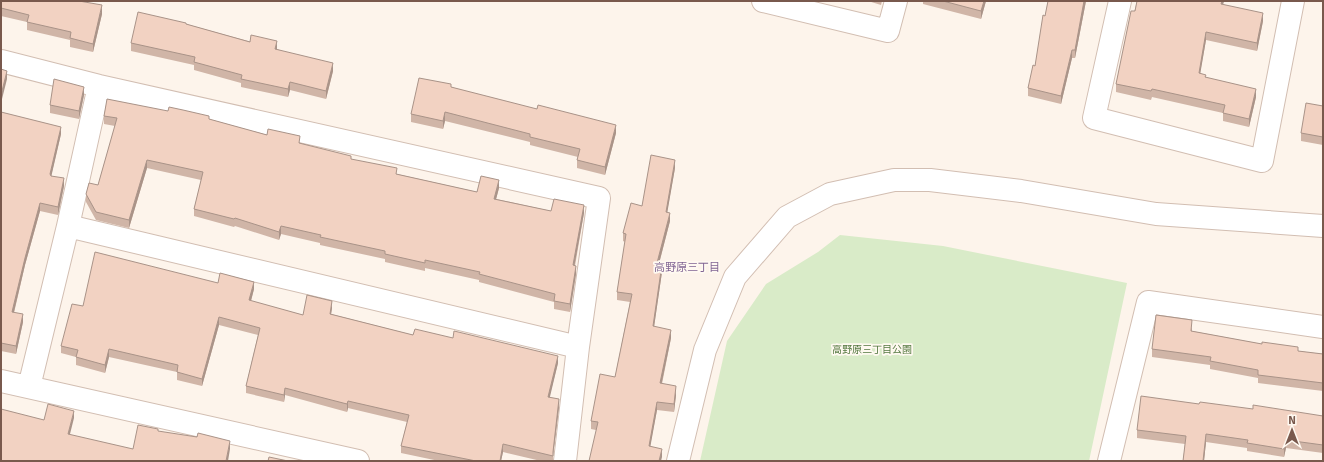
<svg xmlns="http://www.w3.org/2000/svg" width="1324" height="462" viewBox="0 0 1324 462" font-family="Signika,'Noto Sans JP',sans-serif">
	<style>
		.green { fill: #d9ebc8 }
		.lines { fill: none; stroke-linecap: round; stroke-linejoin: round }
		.minor-casing { stroke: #d2beb2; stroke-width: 24 }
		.minor { stroke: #fff; stroke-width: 22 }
		.wall { fill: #d0b5a7 }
		.shaded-wall { fill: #a99388 }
		.building { fill: #f2d2c2; stroke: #a99388 }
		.labels { text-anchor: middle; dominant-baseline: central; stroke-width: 3.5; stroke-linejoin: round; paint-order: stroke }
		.park-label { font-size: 10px; fill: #557941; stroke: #fff9f1 }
		.neighbourhood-label { font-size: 11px; fill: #816594; stroke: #fff9f1 }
	</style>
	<rect width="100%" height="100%" fill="#fdf4eb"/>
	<path class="green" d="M840 235 943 246 1127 283 1089 461H700L727 341 766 284 818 252Z"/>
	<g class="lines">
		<g class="minor-casing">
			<path id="minor" d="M763 1 888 31 896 1
				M1120 1 1094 118 1262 161 1293 1
				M1 61 99 86 599 198 578 347 565 461
				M68 226 578 347
				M1 381 358 461
				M29 387 68 226 99 86
				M678 461 705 350 735 277 787 217 830 194 894 180H930L1021 191 1156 214 1323 226
				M1109 461 1148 302 1323 327"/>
		</g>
		<use href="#minor" class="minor"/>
	</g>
	<path class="wall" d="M1 1 102 14 93 52 70 47V40L27 30V22L1 16Z
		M868 1H882L881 5Z
		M923 1H986L981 19 923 4Z
		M1048 1H1086L1075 58H1072L1061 104 1028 96V88L1035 66Z
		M1137 1H1224L1223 4 1263 21 1257 51 1206 40 1200 73 1206 77 1256 97 1249 127 1223 121V113L1152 97 1151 100 1116 92V84Z
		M186 24 277 49 333 71 326 99 290 90 288 97 241 87V83L194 70V65L131 51V43Z
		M451 87 616 133 605 175 577 168V160L578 157 530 145V142L445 121 443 129 411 122V114Z
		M84 95 79 119 50 113V105Z
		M1323 106V145L1301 141V133Z
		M1 112 61 134 51 176 64 186 58 215 40 211 25 265 14 313 23 322 16 354 1 351Z
		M104 116 209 119 300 144 351 159 397 174 477 192 499 188 496 199 551 211 584 213 575 266 576 274 570 312 554 309V302L479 282V280L425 268V271L385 262V259L320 245V243L281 234 279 240 235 226 234 227 194 216V209L201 180 147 168 129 228 96 220 86 202V194L98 185 115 126 104 124Z
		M675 168 667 212 670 221 659 264 662 272 654 327 671 338 662 384 676 395 674 412 657 410 650 446 662 457 596 430 591 429V421L615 377 630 302 617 300V292L625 242 623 241V233L642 206Z
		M218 283 254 289 251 301 303 315 332 308 331 314 413 335 558 363 549 398 559 407 553 455V461H541L503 452 501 461H439L401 453V446L407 422 348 408 347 412 285 395 284 402 246 393V386L258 335 219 325 202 386 177 380V372L109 357 105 373 76 365V357L61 353V346L83 306Z
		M1192 328V331L1298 351 1323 354V391L1258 383V378L1210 369V365L1152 357V349Z
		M1253 409 1323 416V453L1286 448 1284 457 1247 451V448L1206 442 1204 461H1183L1185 444 1137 438V430Z"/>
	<path class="shaded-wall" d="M984 1H986L981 19V11Z
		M1084 1H1086L1075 58V50Z
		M1222 1H1224L1221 12V4Z
		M102 5V14L93 52V44Z
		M1263 13V21L1257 51V43Z
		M1206 32V40L1199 81V73Z
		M277 41V49L275 57V49Z
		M1072 50V58L1061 104V96Z
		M333 63V71L326 99V91Z
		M7 71V79L1 103V95Z
		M290 82V90L288 97V89Z
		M84 87V95L79 119V111Z
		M1256 89V97L1249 127V119Z
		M445 112V121L443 129V121Z
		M616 125V133L605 175V167Z
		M61 127V134L50 182V174Z
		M147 160V168L129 228V220Z
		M675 160V168L666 220V212Z
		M64 178V186L58 215V207Z
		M499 180V188L494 207V199Z
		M40 203V211L25 265 12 320V312L25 258Z
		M584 205V213L573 273V265Z
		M670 213V221L657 271V263Z
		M281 226V234L279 240V232Z
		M662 264V272L653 334V326Z
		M576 266V274L570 312V304Z
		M254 282V289L249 308V300Z
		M332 301V308L330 321V314Z
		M23 314V322L16 354V346Z
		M219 317V325L202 386V379Z
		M671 330V338L660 391V383Z
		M109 349V357L105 373V365Z
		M558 356V363L548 405V397Z
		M676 386V395L674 412V404Z
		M285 388V395L284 402V395Z
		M559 399V407L553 456V452Z
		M348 401V408L347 412V404Z
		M657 402V410L649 454V446Z
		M74 411V418L68 442V434Z
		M1206 434V442L1204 461H1203Z
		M1286 440V448L1284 457V449Z
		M230 441V449L228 461H226Z
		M503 444V452L501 461H500Z
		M662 449V457L661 461H659Z"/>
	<path class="building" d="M1 1H79L102 5 93 44 70 38 71 32 27 22 29 15 1 8Z
		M943 1H984L981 11Z
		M1048 1H1084L1075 50H1072L1061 96 1028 88 1033 65 1035 66 1043 15 1045 16Z
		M1137 1H1222L1221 4 1263 13 1257 43 1206 32 1199 73 1206 75 1205 77 1256 89 1249 119 1223 113 1225 105 1152 89 1151 91 1116 84 1131 11H1135Z
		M138 12 186 23V24L250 42 251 35 277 41 275 49 333 63 326 91 290 82 288 89 241 79 242 75 194 62 195 57 131 43Z
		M1 69 7 71 1 95Z
		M419 78 451 84V87L537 109 538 105 616 125 605 167 577 160 580 149 530 137V134L445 112 443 121 411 114Z
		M54 79 84 87 79 111 50 105Z
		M107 99 168 111 169 107 183 110 209 116V119L267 135 268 129 300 136 299 143 351 156V159L397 168 396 174 477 192 481 176 499 180 494 199 551 211 554 199 584 205 573 265 576 266 570 304 554 301 555 294 479 274 480 272 425 260V263L385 254V251L320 237 321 235 281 226 279 232 235 218 234 219 194 209 203 172 147 160 129 220 96 212 86 194 89 183 98 185 117 118 104 116Z
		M1306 103 1323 106V137L1301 133Z
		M1 112 61 127 50 174 51 176 64 178 58 207 40 203 25 258 12 312 23 314 16 346 1 343Z
		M651 155 675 160 666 212 670 213 657 263 662 264 653 326 671 330 660 383 676 386 674 404 657 402 649 446 662 449 659 461H589L598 422 591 421 600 374 615 377 632 294 617 292 626 234 623 233 631 203 642 206Z
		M95 252 218 283 220 273 254 282 249 300 303 315 307 295 332 301 330 314 413 335 415 329 453 338 454 331 558 356 548 397 559 399 553 452V456L503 444 500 461H476L401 446 409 415 348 401 347 404 285 388 284 395 246 386 260 328 219 317 202 379 177 372 178 365 109 349 105 365 76 357 78 350 61 346 72 304 83 306Z
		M1156 315 1192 320 1191 331 1262 344V342L1298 347V351L1323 354V383L1258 375V370L1210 361 1211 357 1152 349Z
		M1141 396 1199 404 1200 402 1253 409V405L1323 416V445L1286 440 1284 449 1247 443 1248 440 1206 434 1203 461H1183L1186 436 1137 430Z
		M48 404 74 411 68 434 133 449 138 425 158 429V431L197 437 198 433 230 441 226 461H1V409L44 420Z
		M269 457 288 461H268Z"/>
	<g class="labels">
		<g class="park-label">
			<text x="872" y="350">高野原三丁目公園</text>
		</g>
		<g class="neighbourhood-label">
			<text x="687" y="267">高野原三丁目</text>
		</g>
	</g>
	<rect width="1324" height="462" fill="none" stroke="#79594d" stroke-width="4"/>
	<g transform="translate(1292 430)" stroke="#fff9f1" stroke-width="3" paint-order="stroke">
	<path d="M0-3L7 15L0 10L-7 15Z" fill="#79594d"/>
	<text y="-6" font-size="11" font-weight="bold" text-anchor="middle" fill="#79594d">N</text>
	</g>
</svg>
